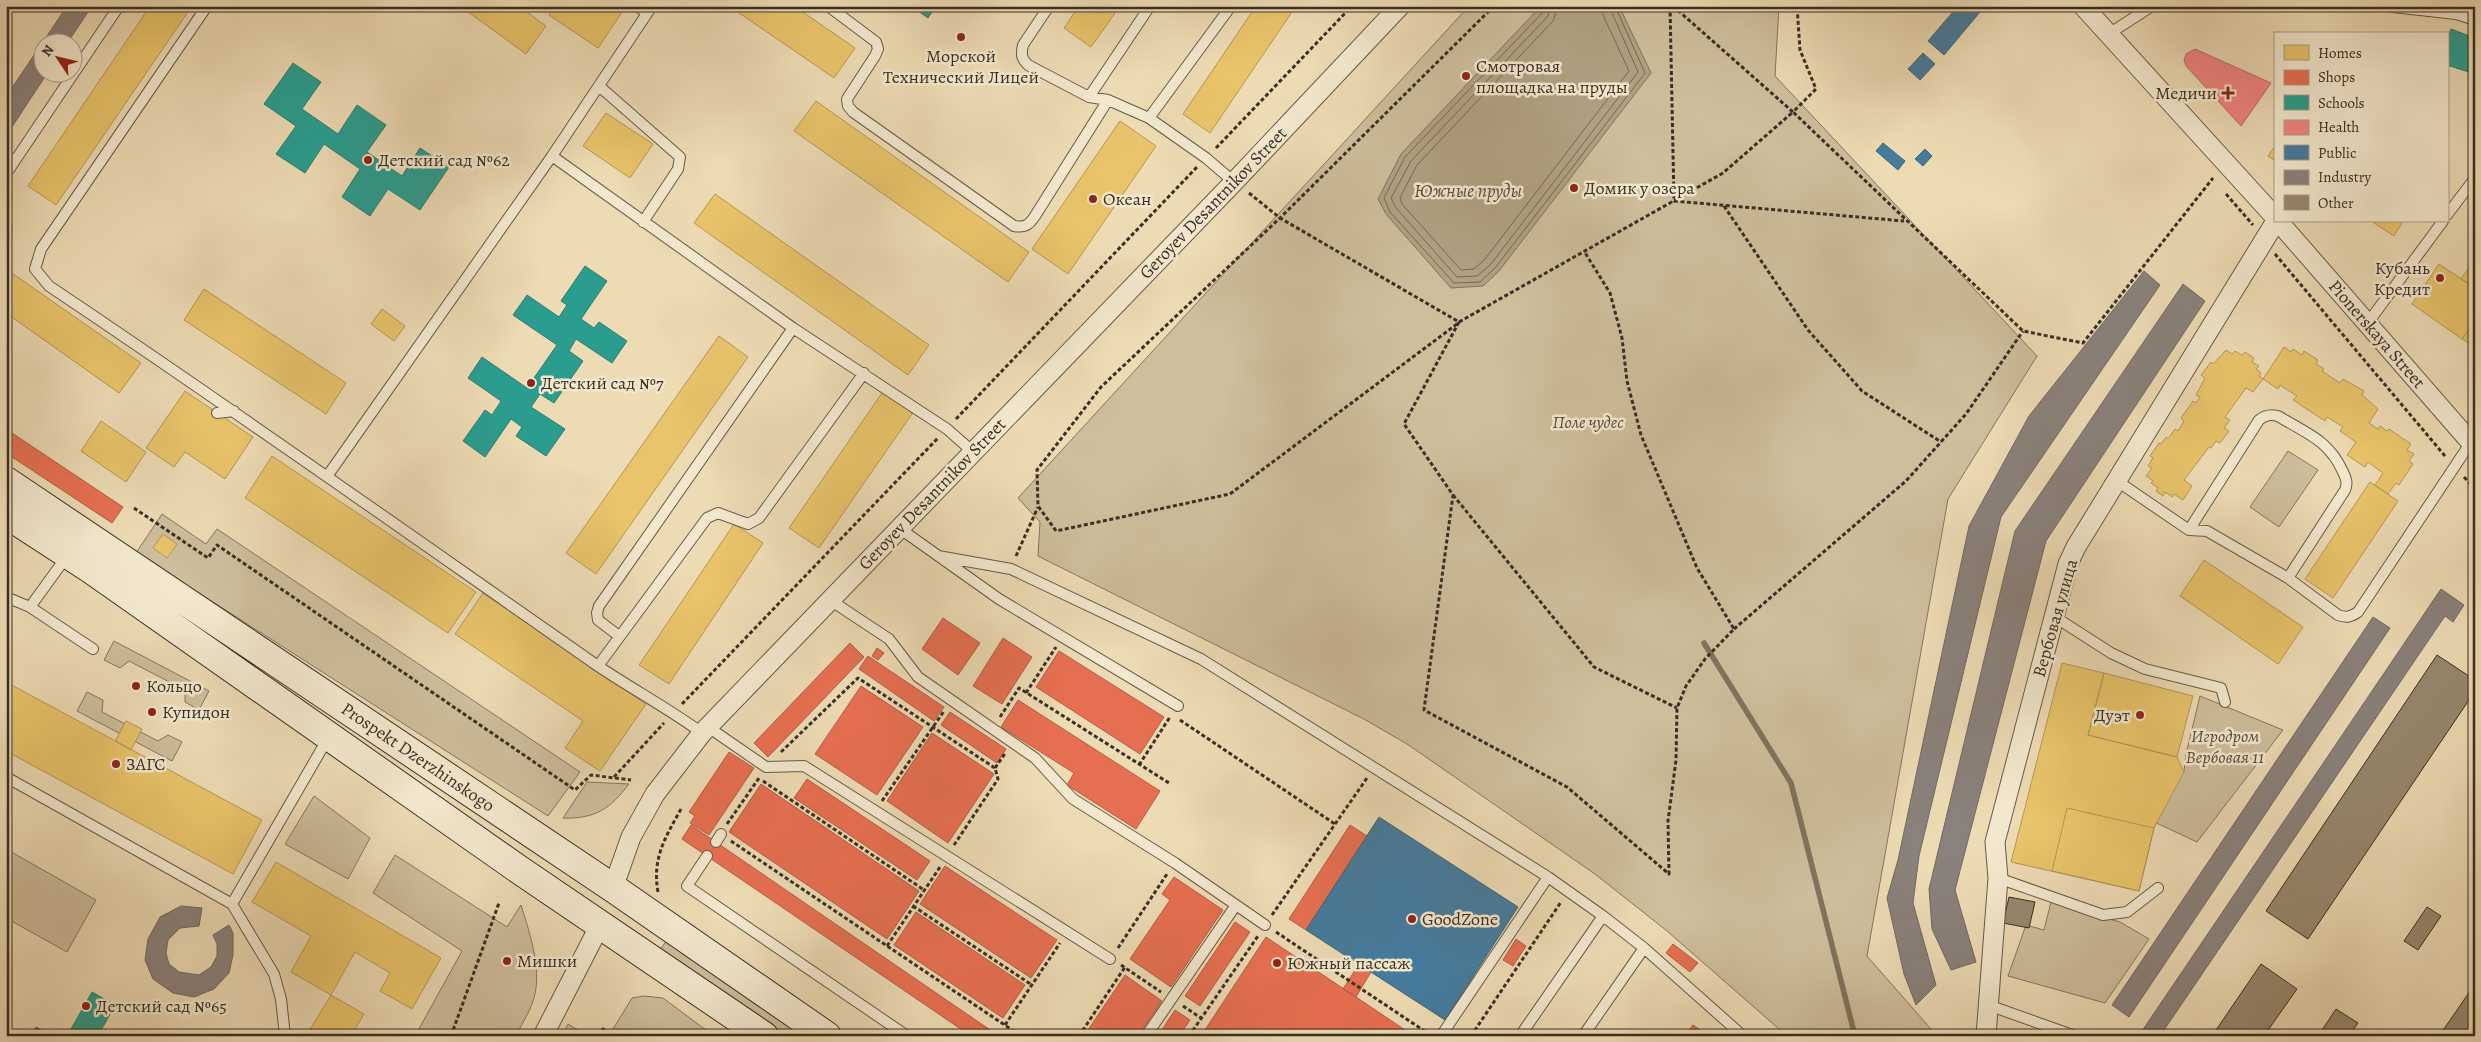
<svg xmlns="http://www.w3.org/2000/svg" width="2481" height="1042" viewBox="0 0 2481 1042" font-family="Alegreya,serif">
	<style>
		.green { fill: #cebe9c; stroke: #847660 }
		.water { fill: #b0a183; stroke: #80735d }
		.homes { fill: #e9c46a; stroke: #b49755 }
		.shops { fill: #e76f51; stroke: #b35c44 }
		.schools { fill: #2a9d8f; stroke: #2e7c6f }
		.health { fill: #f28482; stroke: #ba6a66 }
		.public { fill: #457b9d; stroke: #416479 }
		.industry { fill: #8a817c; stroke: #726862 }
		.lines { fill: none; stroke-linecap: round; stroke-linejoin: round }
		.shore { stroke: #746854; stroke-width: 1 }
		.stream { stroke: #80735d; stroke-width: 5.5 }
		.building { fill: #97886f; stroke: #392f25 }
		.lane-casing { stroke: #665a49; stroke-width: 12 }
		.street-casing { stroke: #665a49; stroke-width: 21 }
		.secondary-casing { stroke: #392f25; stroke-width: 30 }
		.path { stroke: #392f25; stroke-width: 3; stroke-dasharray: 4 2.5; stroke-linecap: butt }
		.lane { stroke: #f3e8ce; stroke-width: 10 }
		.street { stroke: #f3e8ce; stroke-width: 19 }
		.secondary { stroke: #f3e8ce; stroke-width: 28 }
		.poi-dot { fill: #8f2418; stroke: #f3e8ce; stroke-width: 2 }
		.labels { text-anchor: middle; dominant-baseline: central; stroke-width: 5; stroke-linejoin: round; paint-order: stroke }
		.poi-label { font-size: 18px; fill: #392f25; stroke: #f3e8ce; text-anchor: start }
		.street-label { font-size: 18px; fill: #392f25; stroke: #f3e8ce }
		.park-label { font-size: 18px; font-style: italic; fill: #574c3d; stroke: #f3e8ce }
		.water-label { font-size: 19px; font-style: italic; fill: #574c3c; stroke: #f3e8ce }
	</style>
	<rect width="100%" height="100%" fill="#eddbb4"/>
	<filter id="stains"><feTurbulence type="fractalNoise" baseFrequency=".004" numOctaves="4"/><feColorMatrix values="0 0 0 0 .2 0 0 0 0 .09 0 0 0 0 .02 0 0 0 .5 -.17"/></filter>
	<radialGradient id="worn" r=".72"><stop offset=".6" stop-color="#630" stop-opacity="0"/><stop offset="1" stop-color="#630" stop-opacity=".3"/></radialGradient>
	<path class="green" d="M1469 6H1779L1775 76 2037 356 1948 499 1867 956 1937 1036H1787L1667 931 1595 874 1407 744 1364 719 1038 556 1040 522 1018 498Z
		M2288 451 2318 470 2279 527 2250 507Z
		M162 514 206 544 217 529 580 772 548 816 136 553Z
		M114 641 209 691 199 710 185 702V690L129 661 120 668 104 660Z
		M87 692 103 700 102 712 158 741 168 735 182 742 172 761 77 711Z
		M2200 696 2283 730 2197 842 2150 820 2184 771 2186 754Z
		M587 782 629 784C610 809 595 819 563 818Z
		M314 796 370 838 348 879 285 844Z
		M6 849 96 900 67 952 6 918Z
		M395 855 507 927 521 905C530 934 544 974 532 1004 528 1015 521 1025 516 1036H415L462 951 373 893Z
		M2051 902 2120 922 2149 939 2105 1003 2008 976 2026 925 2044 930Z
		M667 940 807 1036H784L660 950Z
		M644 996 663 998 714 1036H625L613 1029 632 998Z
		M568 1024 588 1036H562Z"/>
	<path class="water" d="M1541 6H1619L1651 73 1499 271 1483 286 1451 288 1386 214 1378 199 1401 154Z"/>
	<path class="homes" d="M150 6H192L56 205 28 186Z
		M460 6H519L546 26 526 54Z
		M554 6H614L622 12 598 48 549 15Z
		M729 6H794L855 48 834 78Z
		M1079 6H1120L1091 47 1064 28Z
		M1256 6H1296L1210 133 1183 114Z
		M816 101 1029 252 1008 282 794 131Z
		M606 113 653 144 630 178 583 146Z
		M1120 121 1156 146 1068 274 1032 249Z
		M2275 146V161L2268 156Z
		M715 194 929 345 908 375 694 223Z
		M2371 221H2403L2394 236Z
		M2475 259V288L2461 279Z
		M2439 264 2475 288V321L2462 339 2412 304Z
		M6 269 141 363 119 393 6 313Z
		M204 289 346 383 326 414 184 320Z
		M382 309 405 326 394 341 371 324Z
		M2475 321V347L2462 339Z
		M719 336 748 357 596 574 566 553Z
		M2284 347 2291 352 2293 349 2302 355 2304 351 2318 360 2316 364 2324 369 2322 371 2340 383 2343 379 2364 391 2362 395 2378 409 2369 423 2378 429 2380 426 2387 431 2389 429 2411 444 2407 450 2414 454 2409 461 2413 464 2399 485 2396 483 2388 494 2375 485 2383 473 2368 462 2365 467 2347 455 2356 442 2340 431 2343 427 2327 417 2325 421 2293 400 2297 396 2280 385 2278 389 2263 379Z
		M2226 350 2232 354 2235 351 2242 355 2245 352 2254 358 2252 362 2259 366 2256 369 2261 373 2259 376 2263 379 2253 392 2246 388 2225 417 2230 420 2224 428 2229 431 2220 443 2216 441 2211 448 2209 447 2184 480 2192 486 2183 500 2174 494 2172 497 2165 492 2163 496 2156 491 2158 488 2151 483 2153 481 2146 476 2152 468 2148 466 2153 458 2150 456 2159 443 2161 444 2166 437 2168 439 2175 429 2178 431 2184 421 2181 418 2193 401 2196 403 2200 397 2196 395 2205 378 2201 375 2211 362 2213 364Z
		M884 390 914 411 819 548 789 528Z
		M185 391 253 437 225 479 185 452 174 467 146 448Z
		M101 421 146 452 126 482 81 451Z
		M272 456 476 592 448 633 245 498Z
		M2370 482 2398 501 2333 598 2305 579Z
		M734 524 763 543 669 684 639 665Z
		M163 534 177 544 167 558 153 548Z
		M2204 560 2303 627 2278 664 2180 596Z
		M483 593 646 704 600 771 565 748 583 721 455 634Z
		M2062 663 2104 673 2088 735 2177 757 2184 772 2154 828 2139 891 2011 862Z
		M2104 673 2193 696 2177 757 2088 735Z
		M6 682 262 820 233 874 6 751Z
		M126 721 142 729 131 750 115 741Z
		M2067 808 2154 828 2139 891 2052 871Z
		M276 862 441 958 412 1009 380 991 390 973 355 952 331 995 291 972 311 936 252 902Z
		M331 995 364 1014 351 1036H306Z"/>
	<path class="shops" d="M6 429 123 507 112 523 6 453Z
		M943 618 980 643 958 675 922 649Z
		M1003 638 1032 657 1002 704 973 686Z
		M850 643 864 657 768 757 754 743Z
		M877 648 884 653 878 660 872 656Z
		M1059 651 1164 717 1140 754 1036 687Z
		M868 656 944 707 934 721 859 669Z
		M861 686 923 727 877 795 815 754Z
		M1018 700 1160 791 1136 829 1067 785 1074 773 1001 727Z
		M950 712 1006 749 997 763 941 725Z
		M932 733 994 774 948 843 887 801Z
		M729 752 754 768 709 835 690 823 695 816 689 812Z
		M807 779 930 861 917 880 794 798Z
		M761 784 919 891 887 939 729 832Z
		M691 825 999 1036H971L682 839Z
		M1350 825 1367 836 1306 930 1289 919Z
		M945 866 1057 940 1031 978 920 904Z
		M1174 877 1223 910 1171 987 1130 959 1170 900 1162 894Z
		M916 912 1025 985 1003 1018 894 945Z
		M1235 922 1250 932 1200 1006 1185 996Z
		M1266 937 1356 997 1414 1036H1201Z
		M1516 939 1526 946 1513 966 1503 960Z
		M1673 944 1698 963 1690 972 1666 953Z
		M1359 964 1371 972 1356 997 1343 989Z
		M1125 975 1162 1001 1138 1036H1084Z
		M1175 1010 1190 1020 1179 1036H1158Z
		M1693 1025 1709 1036H1685Z"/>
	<path class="schools" d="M911 6H936L928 18Z
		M2451 29 2475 38V74L2447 65V38Z
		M293 63 321 82 302 109 338 134 357 105 386 125 367 152 402 176 420 148 449 167 420 210 388 189 370 216 342 197 360 169 324 144 305 173 276 154 296 126 264 104Z
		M585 266 607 281 581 319 594 328 599 322 627 341 612 363 576 339 569 351 583 361 554 403 540 394 531 407 565 429 546 456 516 436 522 427 511 419 485 457 463 441 485 410 492 415 501 401 468 378 482 357 527 388 557 345 513 315 527 295 559 317 567 305 561 301Z
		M92 992 115 1005 98 1036H76L78 1033 71 1029Z
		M36 1027 53 1036H31Z"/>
	<path class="health" d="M2195 49 2271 83 2241 126 2187 67 2184 61 2186 54Z"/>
	<path class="public" d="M1958 6H1985L1944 55 1928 41Z
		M1923 53 1935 64 1920 80 1908 69Z
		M1883 143 1905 161 1898 170 1876 151Z
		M1925 149 1932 156 1923 166 1915 159Z
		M1379 817 1518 907 1445 1020 1306 930Z"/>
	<path class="industry" d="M67 6H92L68 42H43Z
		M42 43V72H48L6 136V97Z
		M2144 271 2160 285 2001 517 1919 856 1913 903 1936 985 1916 1005 1904 974 1887 898 1898 860 1969 526 2029 416Z
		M2183 284 2205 301 2046 541 1955 890 1976 962 1951 970 1932 929 1929 889 2015 531Z
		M2441 589 2464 605 2453 622 2445 616 2160 1036H2144L2140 1034Z
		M2373 617 2390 628 2129 1017 2112 1005Z
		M181 906 202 908 199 926 180 928 168 940 166 953 169 964 179 972 199 975 211 967 217 956V944L213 935 229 925 233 933V955L229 973 214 989 194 997 173 993 153 979 145 960 148 939 160 917Z"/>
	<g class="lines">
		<path class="shore" d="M1544 6 1543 12 1405 157 1384 198 1390 212 1454 283 1480 282 1495 268 1645 73 1615 6
			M1551 6 1548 16 1411 161 1391 198 1396 208 1457 277 1477 276 1491 264 1638 72 1609 6
			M1558 6 1553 21 1417 165 1400 198 1402 204 1461 270 1474 269 1485 259 1629 71 1603 15 1601 6"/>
		<path class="stream" d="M1704 643 1791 783 1855 1036"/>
	</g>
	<path class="building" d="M2437 655 2475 680V691L2308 939 2266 911Z
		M2009 897 2035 902 2029 928 2003 923Z
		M2427 907 2441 916 2418 950 2404 941Z
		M2261 964 2297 989 2264 1036H2212Z
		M2475 984V1036H2439Z
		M2336 1009 2358 1023 2349 1036H2318Z"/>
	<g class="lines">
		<g class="lane-casing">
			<path id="lane" d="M207 6 41 249 35 269 49 286C233 409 413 537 595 664 630 688 668 708 702 733
				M637 6 647 13
				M828 6 876 42 878 49 875 56 847 99 848 106 853 112 1014 226C1025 228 1029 225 1035 216L1108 100
				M1049 6 1023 45C1021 54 1021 58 1028 65L1089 97 1108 100 1149 118 1206 158 1234 182
				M2384 6 2456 14 2475 20
				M2107 35 2152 6
				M599 86 680 157 678 169 643 222
				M1089 97 1150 6
				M1149 118 1231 6
				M552 156 793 328 947 429 972 451
				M6 174 119 6
				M2447 215 2475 178
				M2367 324 2443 221
				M217 413 234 411
				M328 475 552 156 652 6
				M2117 481 2189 530 2207 531 2288 578 2345 490C2348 483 2346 478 2343 472 2329 440 2306 433 2278 416 2270 414 2265 415 2259 420L2189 530
				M899 528 999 599 1178 706
				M938 556 1011 569 1201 659 1548 877 1603 916 1520 1036
				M2288 578 2338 615C2346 618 2351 617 2358 612L2471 442
				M6 597 30 607 67 556
				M830 600 889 639 918 677 1035 758 1073 799 1175 863 1265 925
				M30 607 93 649
				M2055 617 2111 653 2145 669 2221 688 2225 702
				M619 636 598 620 597 613 599 606 793 328
				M598 666 707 518 718 513 748 524 759 518 864 373
				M708 727 766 767 804 766 1110 959
				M6 777 232 904 328 738
				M716 842 721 834
				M707 856 687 886 907 1036
				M1998 878 2103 915 2127 912 2158 888
				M232 904 274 974 281 999 285 1036
				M1603 916 1644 948 1743 1036
				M1988 1005 2075 1036
				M1146 1036 1236 905
				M1441 1036 1548 877
				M1583 1036 1644 948"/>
		</g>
		<g class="street-casing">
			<path id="street" d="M2083 6 2275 217
				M2278 221 2475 447
				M613 888 631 837 655 794 702 733 1234 182 1400 6
				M543 1036 600 925
				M1986 1036 1998 878 1995 842 2068 564 2076 547 2276 221"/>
		</g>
		<g class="secondary-casing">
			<path id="secondary" d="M6 481 613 888 827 1036
				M6 514 92 570 521 871 764 1036"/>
		</g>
		<path class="path" d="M1670 6 1674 201 1904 221
			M1673 6 1793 112 1816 89 1800 50 1797 6
			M1216 148 1352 6
			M1249 193 1280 218 1459 322 1723 173 1793 112 2023 331 2083 343 2213 178
			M2226 194 2253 225
			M1724 206 1808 330 1862 391 1941 442
			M2275 254 2445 456
			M1459 322 1404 424 1453 495 1424 710 1567 787 1669 874 1668 821 1676 760 1677 708 1686 686 1705 659 1734 629 1697 568 1641 435 1627 381 1622 338 1610 293 1584 251
			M1457 324 1230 494 1056 531 1038 506 1037 470 1101 387 1280 218 1494 6
			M956 419 1197 167
			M2464 477 2475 489
			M1453 495 1594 667 1677 708
			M134 508 208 558 217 545 575 790 591 775 631 780
			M1016 556 1038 507
			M1734 629 1906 481 1966 414 2023 331
			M1026 693 1056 647
			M682 704 938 438
			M1000 717 1019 688 1169 783
			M1180 720 1335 824
			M781 752 858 678 995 768 998 779 954 845
			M1139 765 1170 717
			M995 768 1006 752
			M614 777 664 723
			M763 781 924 890
			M882 801 944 711
			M727 824 759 778
			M731 841 1021 1036
			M658 892C652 858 665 838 681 809
			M913 906 1032 985
			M1272 915 1367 778
			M1276 932 1429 1034
			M887 946 940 867
			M1118 948 1167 874
			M1121 965 1161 992
			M1183 1006 1201 1018
			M1005 1025 1060 943
			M451 1036 499 903
			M599 1036 603 1029 614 1036
			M950 1036 954 1030
			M1079 1036 1125 967
			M1189 1036 1258 936
			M1471 1036 1561 902"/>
		<use href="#lane" class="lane"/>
		<use href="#street" class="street"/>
		<use href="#secondary" class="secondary"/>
	</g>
	<g class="poi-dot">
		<circle cx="961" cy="37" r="5"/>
		<circle cx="1466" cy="76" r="5"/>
		<path d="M2225.5 85.5h5v5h5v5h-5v5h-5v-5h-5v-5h5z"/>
		<circle cx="368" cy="160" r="5"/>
		<circle cx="1574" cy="188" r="5"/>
		<circle cx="1093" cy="199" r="5"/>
		<circle cx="2440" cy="278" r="5"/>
		<circle cx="531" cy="383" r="5"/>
		<circle cx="136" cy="686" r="5"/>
		<circle cx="152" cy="712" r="5"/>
		<circle cx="2140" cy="715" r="5"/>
		<circle cx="116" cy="764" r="5"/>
		<circle cx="1412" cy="919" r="5"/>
		<circle cx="507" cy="961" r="5"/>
		<circle cx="1277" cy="963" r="5"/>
		<circle cx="86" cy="1006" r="5"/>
	</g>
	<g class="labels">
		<g class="poi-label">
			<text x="961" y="56" text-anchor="middle">Морской<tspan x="961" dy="21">Технический Лицей</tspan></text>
			<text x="1476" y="66">Смотровая<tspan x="1476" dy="21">площадка на пруды</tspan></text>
			<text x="2217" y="93" text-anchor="end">Медичи</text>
			<text x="378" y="160">Детский сад №62</text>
			<text x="1584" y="188">Домик у озера</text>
			<text x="1103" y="199">Океан</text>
			<text x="2430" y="268" text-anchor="end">Кубань<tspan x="2430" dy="21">Кредит</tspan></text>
			<text x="541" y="383">Детский сад №7</text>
			<text x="146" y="686">Кольцо</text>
			<text x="162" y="712">Купидон</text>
			<text x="2130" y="715" text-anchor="end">Дуэт</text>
			<text x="126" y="764">ЗАГС</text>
			<text x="1422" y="919">GoodZone</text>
			<text x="517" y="961">Мишки</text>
			<text x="1287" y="963">Южный пассаж</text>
			<text x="96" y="1006">Детский сад №65</text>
		</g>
		<g class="street-label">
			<text transform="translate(1213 203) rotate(-46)">Geroyev Desantnikov Street</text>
			<text transform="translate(2377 334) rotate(49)">Pionerskaya Street</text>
			<text transform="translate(932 494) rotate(-46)">Geroyev Desantnikov Street</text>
			<text transform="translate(2055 618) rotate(-74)">Вербовая улица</text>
			<text transform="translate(418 757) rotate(34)">Prospekt Dzerzhinskogo</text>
		</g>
		<g class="park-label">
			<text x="1588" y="422">Поле чудес</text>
			<text x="2225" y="736">Игродром<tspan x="2225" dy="21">Вербовая 11</tspan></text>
		</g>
		<g class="water-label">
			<text x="1468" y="191">Южные пруды</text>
		</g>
	</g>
	<rect width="2481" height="1042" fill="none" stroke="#eddbb4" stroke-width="25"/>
	<rect x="8" y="8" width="2466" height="1027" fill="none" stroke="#392f25" stroke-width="2.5"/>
	<rect x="12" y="12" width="2456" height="1017" fill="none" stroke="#392f25"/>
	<rect x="2274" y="32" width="175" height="190" fill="#f3e8ce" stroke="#a99e8a"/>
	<rect x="2284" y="45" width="25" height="15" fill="#e9c46a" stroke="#a99e8a"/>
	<text x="2318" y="58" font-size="15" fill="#392f25">Homes</text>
	<rect x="2284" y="70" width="25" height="15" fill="#e76f51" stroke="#a99e8a"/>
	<text x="2318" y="82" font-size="15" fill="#392f25">Shops</text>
	<rect x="2284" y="95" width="25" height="15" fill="#2a9d8f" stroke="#a99e8a"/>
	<text x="2318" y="108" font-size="15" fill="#392f25">Schools</text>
	<rect x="2284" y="120" width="25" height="15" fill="#f28482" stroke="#a99e8a"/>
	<text x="2318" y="132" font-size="15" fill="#392f25">Health</text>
	<rect x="2284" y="145" width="25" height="15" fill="#457b9d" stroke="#a99e8a"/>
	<text x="2318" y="158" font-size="15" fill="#392f25">Public</text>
	<rect x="2284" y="170" width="25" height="15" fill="#8a817c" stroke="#a99e8a"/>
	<text x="2318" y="182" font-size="15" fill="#392f25">Industry</text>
	<rect x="2284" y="195" width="25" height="15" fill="#97886f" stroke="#a99e8a"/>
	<text x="2318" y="208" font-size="15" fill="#392f25">Other</text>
	<g transform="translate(58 58) rotate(305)"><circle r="24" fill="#f3e8ce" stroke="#a99e8a"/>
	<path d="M0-4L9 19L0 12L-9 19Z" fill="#8f2418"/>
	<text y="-8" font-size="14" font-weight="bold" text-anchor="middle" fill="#392f25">N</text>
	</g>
	<rect width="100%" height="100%" filter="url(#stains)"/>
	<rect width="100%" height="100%" fill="url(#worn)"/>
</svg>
